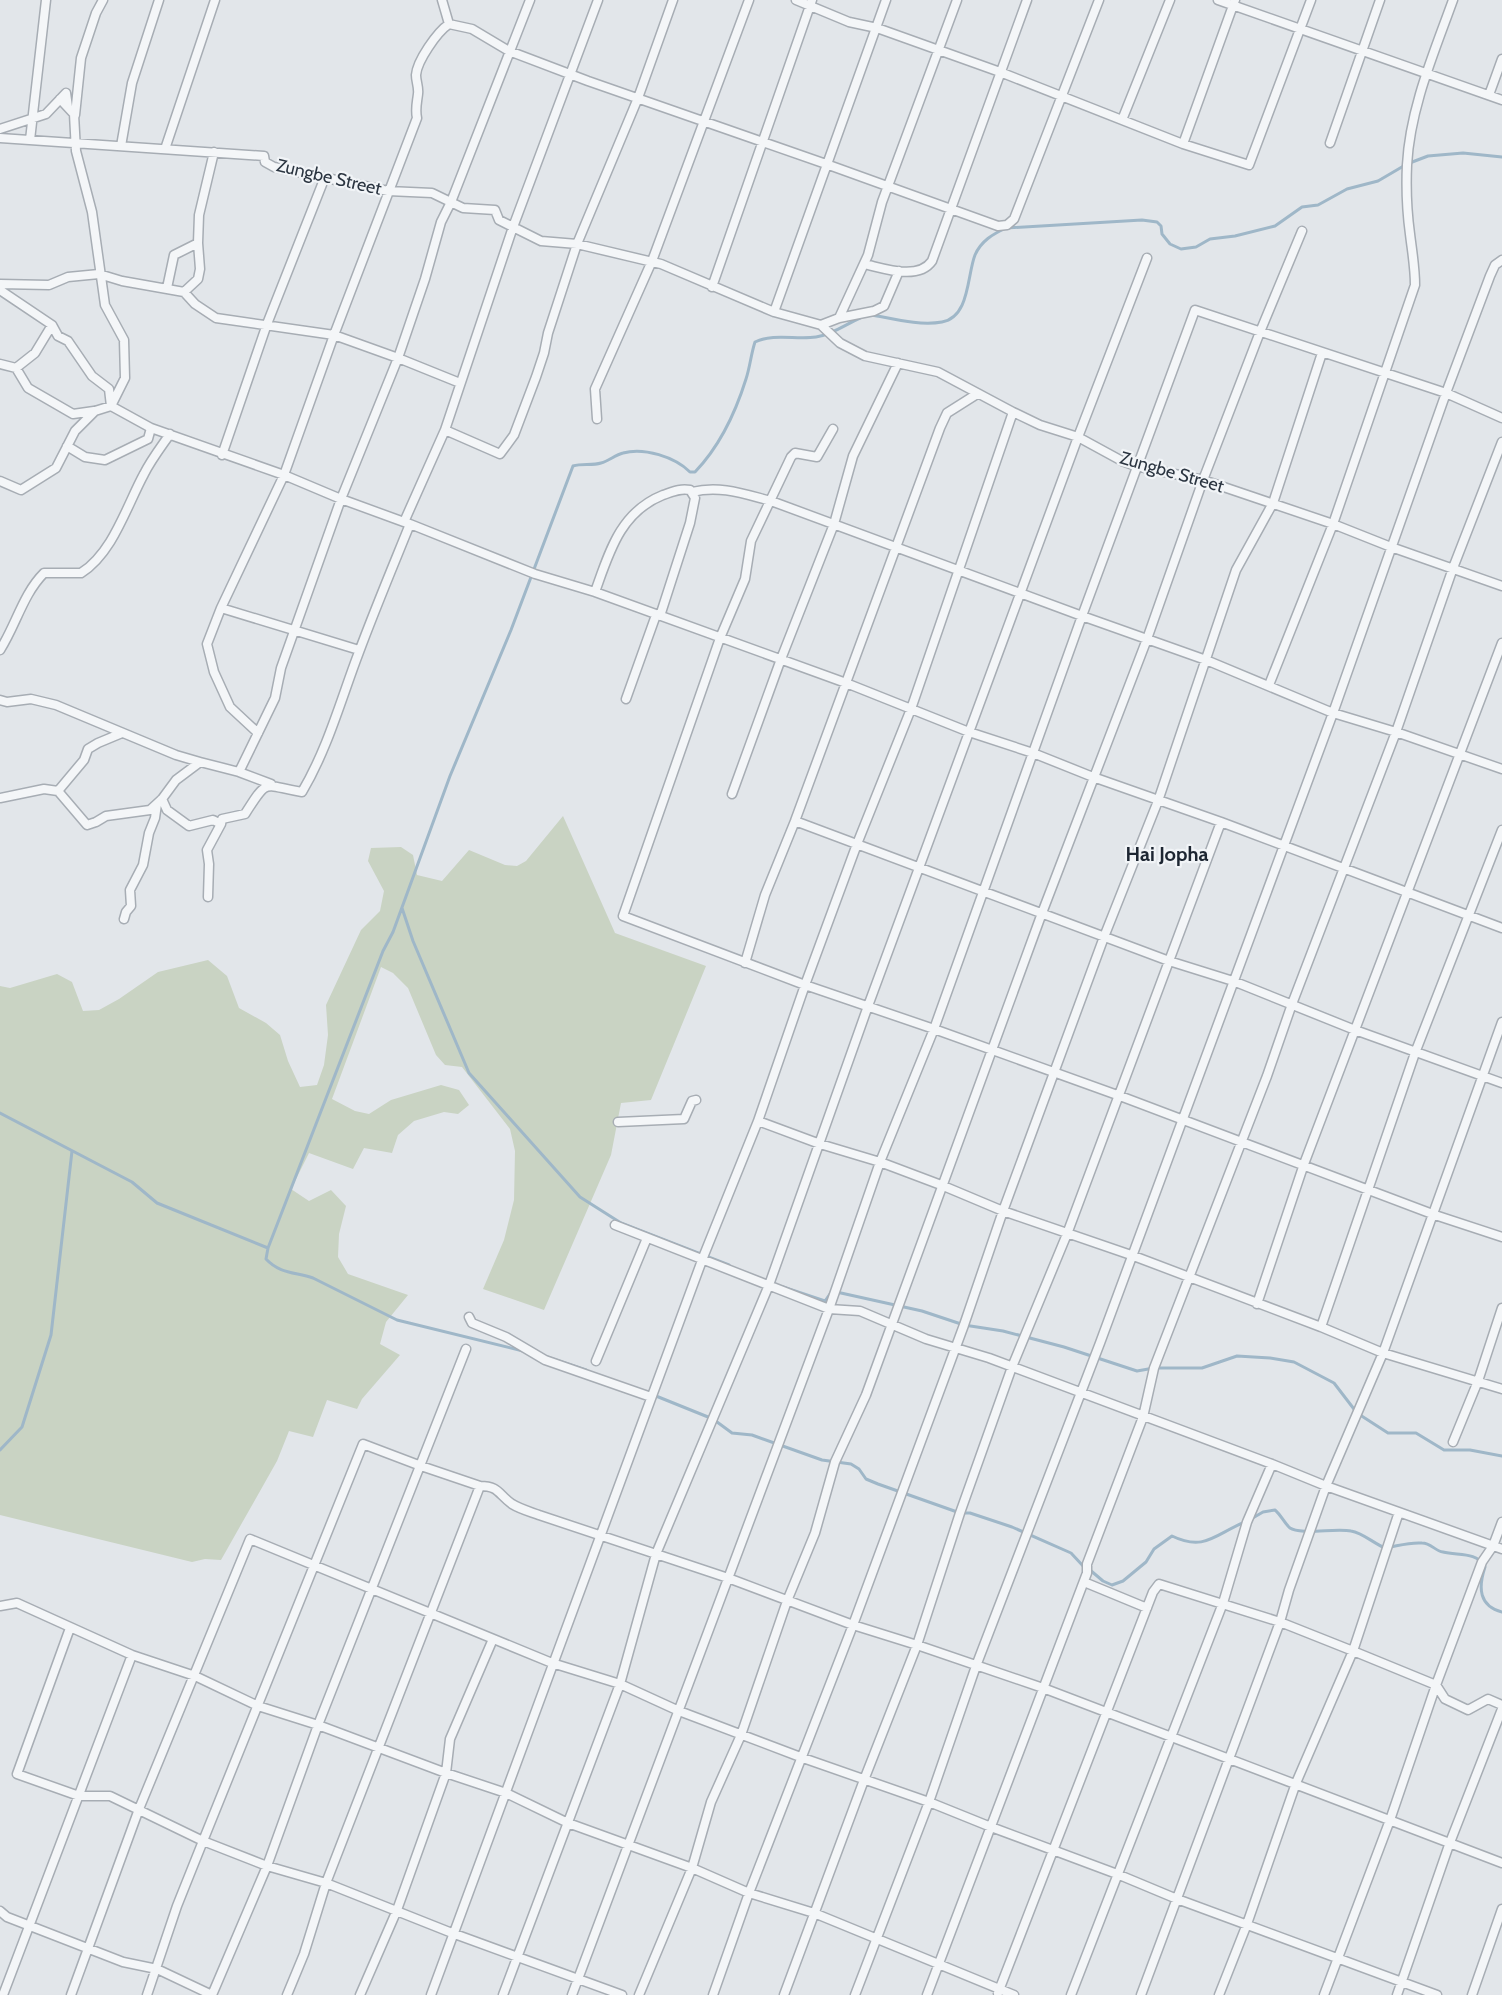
<svg xmlns="http://www.w3.org/2000/svg" width="1502" height="1995" viewBox="0 0 1502 1995" font-family="Cabin,sans-serif">
	<style>
		.green { fill: #c9d3c3 }
		.lines { fill: none; stroke-linecap: round; stroke-linejoin: round }
		.stream { stroke: #9fb7c8; stroke-width: 3 }
		.minor-casing { stroke: #a7adb4; stroke-width: 11 }
		.minor { stroke: #f4f6f8; stroke-width: 8 }
		.labels { text-anchor: middle; dominant-baseline: central; stroke-width: 4.5; stroke-linejoin: round; paint-order: stroke }
		.street-label { font-size: 18px; fill: #2b3541; stroke: #f1f4f7 }
		.neighbourhood-label { font-size: 20px; font-weight: bold; fill: #1d2632; stroke: #f1f4f7 }
	</style>
	<rect width="100%" height="100%" fill="#e2e6ea"/>
	<path class="green" d="M563 816 615 933 706 966 651 1100 621 1103 611 1155 544 1310 483 1289 504 1240 514 1200 515 1151 510 1129 462 1067 445 1065 436 1055 408 988 393 973 381 967 332 1099 355 1111 369 1114 391 1100 441 1085 459 1090 469 1105 458 1114 444 1112 414 1121 398 1135 392 1153 364 1148 353 1169 309 1153 291 1189 309 1201 331 1190 346 1206 339 1234 338 1257 348 1274 408 1295 386 1322 380 1344 400 1355 362 1399 357 1409 327 1400 313 1437 289 1431 277 1461 221 1560 205 1559 192 1562 0 1515V986L10 988 57 974 72 982 83 1011 99 1010 119 999 158 972 208 960 227 976 239 1008 266 1023 280 1035 288 1061 300 1087 317 1085 324 1065 328 1035 326 1005 361 930 380 911 384 891 368 861 371 848 401 847 413 855 417 875 442 881 469 850 505 865 517 866 526 861Z"/>
	<g class="lines">
		<path class="stream" d="M872 315C894 319 920 326 942 322 970 317 967 275 975 255 981 241 993 234 1006 228L1142 220 1157 222 1161 226 1162 234 1170 244 1181 249 1196 247 1210 239 1235 236 1275 226 1302 207 1318 205 1347 189 1378 181 1407 164 1428 156 1463 153 1502 157
			M402 908 413 941 469 1073 580 1197 621 1223 729 1265
			M0 1113 132 1182 157 1203 268 1248 383 951 393 932 450 776 511 630 573 466C582 463 592 466 601 463 609 461 615 455 623 453 644 447 675 457 690 472H695C719 447 736 411 746 379 750 367 751 354 755 342 774 333 796 340 816 337 832 335 846 324 860 318
			M268 1248 266 1259C280 1274 295 1272 313 1278L397 1320 523 1351
			M783 1287 825 1301 832 1291 922 1311 964 1325 1003 1331 1064 1347 1137 1371 1154 1368H1202L1237 1356 1270 1358 1294 1362 1334 1383 1357 1413 1388 1433H1416L1444 1450H1470L1502 1456
			M544 1356 586 1370
			M656 1396 713 1419 732 1433 752 1435 822 1460 851 1464 859 1469 866 1479 878 1484 960 1513H970L1012 1527 1071 1553 1084 1567
			M0 1450 22 1427 51 1335 72 1151
			M1251 1519 1263 1512 1275 1510C1281 1515 1285 1524 1290 1528 1300 1535 1336 1528 1351 1531 1363 1533 1373 1543 1385 1548 1398 1546 1408 1542 1422 1543 1431 1543 1435 1551 1443 1552 1458 1556 1476 1551 1485 1567 1478 1588 1479 1606 1502 1612
			M1090 1570 1103 1581 1112 1585 1123 1581 1146 1562 1154 1549 1172 1536C1205 1552 1215 1534 1245 1522"/>
		<g class="minor-casing">
			<path id="minor" d="M442 0 449 24 472 29 509 51 588 81 826 164 998 226 1007 225 1014 219 1099 0
				M796 0 849 22 877 28 1000 72 1183 144 1249 165 1311 0
				M1218 0 1502 100
				M1489 95 1502 59
				M75 115 81 58 96 13 103 0
				M1122 120 1170 0
				M0 129 46 114 66 93 68 107
				M0 138 264 156 265 162 274 167 388 191 432 193 463 208 495 210 499 220 541 241 577 244 661 264 774 312 821 325 839 318 874 311 884 306 899 271
				M30 140 46 0
				M1330 143 1380 0
				M1183 144 1235 0
				M121 146 132 83 159 0
				M165 149 215 0
				M864 264C883 268 918 281 932 261L1027 0
				M0 284 49 285 68 277 99 274 122 281 184 292 195 304 216 318 334 335 417 118C415 109 417 103 418 94 419 87 416 82 416 75 417 61 437 32 449 24
				M712 287 812 0
				M167 288 174 255 198 243 199 215 214 152
				M0 290 52 325 58 336 68 341 92 376 109 389 111 406 151 428 284 475 341 499 404 522
				M184 292 198 279 200 269 198 243
				M774 312 886 0
				M839 318 868 255 882 202 957 0
				M821 325 840 343 865 356 938 372 1013 412 1040 425 1078 437 1122 461 1136 466 1203 480 1333 524 1391 547 1502 586
				M0 364 16 368 35 353 52 325
				M16 368 28 388 73 414 94 411
				M597 419 595 389 652 261 749 0
				M833 429 817 457 795 453 791 457 751 541 745 579 720 638 623 916 805 985 934 1029 1120 1096 1435 1215 1502 1237
				M445 430 513 227 598 0
				M67 446 85 457 105 460 148 439 151 428
				M222 455 267 324 323 182
				M0 481 21 490 56 468 75 431 95 411 111 406 125 378 124 340 105 305 92 212 76 151 74 114 60 99
				M692 492C720 485 744 494 771 501L1082 616 1206 660 1333 713 1396 732 1502 769
				M410 524 535 574 595 592 846 683 969 732 1033 753 1093 777 1221 822 1502 928
				M595 592C609 553 620 512 663 495 672 492 680 488 690 490L695 498 690 523 660 616
				M221 608 359 650
				M0 650C16 625 23 594 44 573H81C113 553 127 505 144 474 151 460 161 447 170 434
				M1269 685 1333 524 1415 285C1415 267 1412 251 1410 234 1407 212 1406 187 1407 165 1410 108 1434 53 1453 0
				M626 699 656 615
				M0 700 7 702 31 699 56 705 176 755 200 762
				M258 733 230 707 214 672 207 644 221 608 284 475 334 335 398 358 425 279 441 222 451 202 530 0
				M239 772 271 784
				M58 791 84 760 88 749 98 743 122 733
				M732 794 781 659 834 524 853 456 898 363
				M0 798 44 789 58 791 87 825 96 822 106 816 150 810 162 799 176 780 200 762 239 772 275 698 281 668 341 499 398 358 460 383
				M162 799 167 810 189 826 213 820 221 824 222 819 245 814C269 776 263 786 302 792 328 748 341 699 359 652 375 609 393 566 410 524L404 522 445 430 500 454 514 435 536 377 544 353 548 333 577 244 638 98 673 0
				M795 821 1169 961 1233 981 1355 1030 1502 1083
				M208 897 209 864 207 850 221 824
				M124 919 126 912 131 906 130 890 143 865 149 833 155 818 157 804
				M745 963 765 895 795 821 940 428 947 413 977 394
				M758 1121 820 1144 880 1162 941 1185 1003 1211 1131 1255 1321 1327 1383 1353 1502 1389
				M618 1122 684 1119 692 1101 696 1100
				M615 1225 829 1309 860 1311 926 1339 989 1358 1272 1464 1326 1486 1502 1549
				M1257 1304 1304 1164 1502 643
				M469 1317 472 1323 506 1337 545 1360 651 1397
				M1321 1327 1415 1053 1502 830
				M596 1361 647 1238
				M1453 1442 1478 1381 1502 1308
				M1084 1582 1147 1608
				M0 1606 17 1603 132 1655 195 1676 258 1706 318 1725 446 1773 506 1793 568 1823 692 1868 749 1893 814 1913 1014 1995
				M70 1628 17 1774 79 1796H110L203 1841 267 1866 326 1883 452 1933 622 1995
				M0 1911 7 1917 123 1962 157 1969 212 1995
				M998 1993 1153 1592 1159 1584 1280 1622 1353 1651 1436 1685 1445 1699 1468 1710 1488 1699 1502 1705
				M3 1995 132 1655
				M71 1995 139 1809 250 1539 552 1663 620 1684 679 1711 803 1758 929 1802 991 1827 1117 1874 1177 1899 1437 1995
				M147 1995 177 1906 203 1841 363 1444 421 1466 480 1486C499 1486 498 1494 512 1504 520 1509 531 1512 539 1515L728 1578 853 1625 917 1645 1043 1688 1502 1863
				M212 1995 267 1866 318 1725 466 1349
				M287 1995 304 1954 326 1883 480 1486
				M360 1995 397 1910 446 1773 450 1739 493 1639
				M431 1995 704 1255 758 1121 805 985 857 844 911 709 1013 412
				M503 1995 620 1684 656 1554 769 1285 868 1006 1078 437 1147 258
				M572 1995 829 1309 880 1162 934 1029 1082 616 1195 310 1446 393 1502 418
				M639 1995 692 1868 711 1802 741 1735 787 1601 815 1533 835 1462 866 1395 1042 913 1147 639 1203 480 1260 332 1302 231
				M713 1995 749 1893 853 1625 964 1325 1003 1211 1104 937 1158 801 1236 570 1273 503 1322 353
				M784 1995 864 1780 917 1645 960 1513 1012 1367 1067 1234 1221 822
				M855 1995 929 1802 976 1666 1100 1343 1333 713 1446 393 1490 276 1495 265 1502 260
				M927 1995 1087 1573V1564L1143 1417 1154 1368 1267 1076 1292 1004 1396 732 1453 568 1502 442
				M1071 1995 1223 1603 1247 1522 1272 1464
				M1141 1995 1280 1622 1289 1590 1326 1486 1383 1353 1502 1022
				M1219 1995 1247 1924 1296 1783 1353 1651 1399 1512
				M1324 1995 1390 1820 1436 1685 1482 1562 1493 1546 1502 1522
				M1397 1995 1449 1845 1502 1709
				M1472 1995 1502 1909"/>
		</g>
		<use href="#minor" class="minor"/>
	</g>
	<g class="labels">
		<g class="street-label">
			<text transform="translate(329 177) rotate(13)">Zungbe Street</text>
			<text transform="translate(1172 472) rotate(16)">Zungbe Street</text>
		</g>
		<g class="neighbourhood-label">
			<text x="1167" y="854">Hai Jopha</text>
		</g>
	</g>
</svg>
